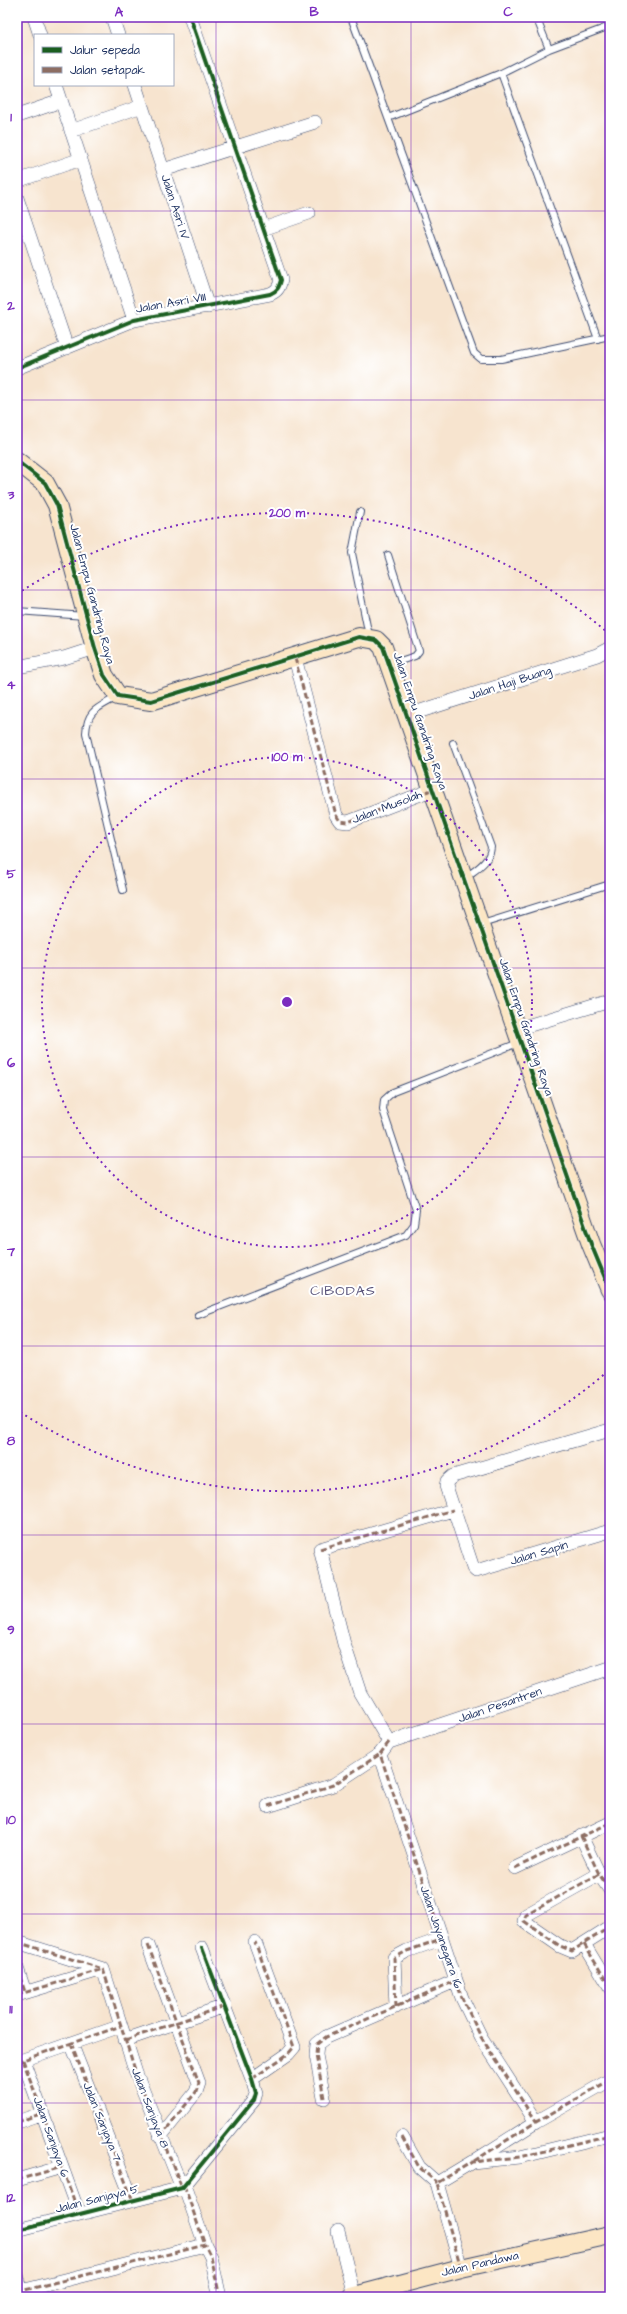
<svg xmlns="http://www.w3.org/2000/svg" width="627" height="2314" viewBox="0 0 627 2314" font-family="'Architects Daughter',sans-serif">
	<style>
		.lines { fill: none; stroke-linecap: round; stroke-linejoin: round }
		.lane-casing { stroke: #3c4a6f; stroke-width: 8 }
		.street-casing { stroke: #3c4a6f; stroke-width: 14 }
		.secondary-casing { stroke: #3c4a6f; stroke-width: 20 }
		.lane { stroke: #fff; stroke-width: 6 }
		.street { stroke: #fff; stroke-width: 13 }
		.secondary { stroke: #fce6c4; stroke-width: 18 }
		.quiet { stroke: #8d6e63; stroke-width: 3; stroke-dasharray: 6 3; stroke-linecap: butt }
		.cycleway-casing { stroke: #fff; stroke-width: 6 }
		.cycleway { stroke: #1b5e20; stroke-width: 4 }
		.grid { fill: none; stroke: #7b2cbf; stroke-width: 1; stroke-opacity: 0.55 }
		.ring { fill: none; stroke: #7b2cbf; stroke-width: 2; stroke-dasharray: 2 4 }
		.labels { text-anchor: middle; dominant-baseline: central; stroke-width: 4; stroke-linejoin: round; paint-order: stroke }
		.street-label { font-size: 12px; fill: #1b2f5e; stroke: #fff }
		.quarter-label { font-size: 14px; letter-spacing: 1px; fill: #5a547a; stroke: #fff }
		.centre { fill: #7b2cbf; stroke: #fff; stroke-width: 2 }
		.ring-label { font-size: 12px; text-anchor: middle; font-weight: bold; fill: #7b2cbf; stroke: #fff; stroke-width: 4; stroke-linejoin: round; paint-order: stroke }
		.neatline { fill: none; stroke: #7b2cbf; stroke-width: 1.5 }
		.grid-label { font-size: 13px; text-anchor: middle; font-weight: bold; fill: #7b2cbf }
	</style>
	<rect width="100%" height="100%" fill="#fff"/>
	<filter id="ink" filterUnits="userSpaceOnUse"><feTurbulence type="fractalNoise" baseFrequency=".025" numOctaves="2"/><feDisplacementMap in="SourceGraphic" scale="8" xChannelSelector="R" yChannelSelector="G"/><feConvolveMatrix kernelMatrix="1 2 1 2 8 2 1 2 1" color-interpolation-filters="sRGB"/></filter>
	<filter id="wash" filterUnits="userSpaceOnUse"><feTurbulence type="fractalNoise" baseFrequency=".012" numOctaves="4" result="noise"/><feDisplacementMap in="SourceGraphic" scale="16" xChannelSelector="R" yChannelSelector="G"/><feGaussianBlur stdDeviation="0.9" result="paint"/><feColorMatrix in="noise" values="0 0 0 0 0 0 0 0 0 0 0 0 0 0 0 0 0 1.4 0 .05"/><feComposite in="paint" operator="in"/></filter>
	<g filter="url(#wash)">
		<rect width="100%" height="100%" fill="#f7e4cf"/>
	</g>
	<g filter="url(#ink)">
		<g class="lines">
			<g class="lane-casing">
				<path id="lane" d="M351 17 474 353 481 359H501L610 336
					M536 17 549 49
					M501 73 598 339
					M388 118 501 73 549 49 610 26
					M360 512 352 553 369 636
					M388 555 419 651 415 656 391 664
					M17 611 85 616
					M117 697C98 708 87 710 86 733L123 890
					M453 743 491 847C490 862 476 869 465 878
					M482 924 610 884
					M198 1315 406 1235 414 1224 416 1210 383 1110 384 1100 393 1092 518 1043"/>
			</g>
			<g class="street-casing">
				<path id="street" d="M34 17 40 35
					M112 17 118 35
					M56 85 134 320
					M135 85 208 307
					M17 116 61 101
					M71 131 142 106
					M163 170 315 122
					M17 181 81 159
					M17 198 67 348
					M263 229 309 213
					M17 368 134 320 270 294C277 291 279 288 281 280L190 17
					M295 658 336 815 340 821 348 822 434 789
					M17 667 64 658 95 648
					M408 715 597 655 610 648
					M517 1029 610 1001
					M610 1430 453 1476 447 1481 446 1486 473 1568 476 1571 610 1531
					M389 1742 380 1754 462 1998 481 2037 536 2122
					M389 1742 360 1693 344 1644 320 1549 453 1510
					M389 1742 610 1668
					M268 1806 333 1785 380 1754
					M581 1836 599 1874 610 1890
					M515 1868 610 1823
					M599 1874 526 1915 524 1921 560 1946 572 1951 610 1927
					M17 1942 103 1969
					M584 1944 610 1987
					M148 1945 199 2083 196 2092 160 2137
					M17 1968 25 1992
					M103 1969 136 2073 182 2188
					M17 1995 103 1969
					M396 2007 394 1958 407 1951 441 1939
					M125 2040 225 2006
					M71 2043 133 2201
					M23 2060 79 2214
					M17 2062 121 2026
					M252 2079 288 2054 294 2047 255 1942
					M324 2098 316 2055 317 2044 326 2037 455 1981
					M17 2122 43 2113
					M402 2137 419 2167 437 2183
					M476 2160 536 2122 610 2080
					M17 2180 62 2167
					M184 2185 205 2245
					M17 2230 182 2188 254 2100 256 2093 252 2079 202 1948
					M338 2231 354 2296
					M461 2268 437 2183 472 2162 520 2157 610 2135
					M17 2275 22 2291
					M17 2292 205 2245 211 2257 220 2297"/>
			</g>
			<g class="secondary-casing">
				<path id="secondary" d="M17 461 45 483 57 505 95 648 104 675 118 696 151 701 359 637 376 640 383 647 591 1244 610 1290
					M351 2297 461 2268 610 2235"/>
			</g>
			<use href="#lane" class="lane"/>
			<use href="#street" class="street"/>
			<use href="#secondary" class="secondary"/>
			<path class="quiet" d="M295 658 336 815 340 821 348 822 434 789
				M320 1549 453 1510
				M389 1742 380 1754 462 1998 481 2037 536 2122
				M268 1806 333 1785 380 1754
				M581 1836 599 1874 610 1890
				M515 1868 610 1823
				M599 1874 526 1915 524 1921 560 1946 572 1951 610 1927
				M17 1942 103 1969
				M584 1944 610 1987
				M148 1945 199 2083 196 2092 160 2137
				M17 1968 25 1992
				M103 1969 136 2073 182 2188
				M17 1995 103 1969
				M396 2007 394 1958 407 1951 441 1939
				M125 2040 225 2006
				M71 2043 133 2201
				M23 2060 79 2214
				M17 2062 121 2026
				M252 2079 288 2054 294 2047 255 1942
				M324 2098 316 2055 317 2044 326 2037 455 1981
				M17 2122 43 2113
				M402 2137 419 2167 437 2183
				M474 2161 536 2122 610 2080
				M17 2180 62 2167
				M184 2185 205 2245
				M461 2268 437 2183 472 2162 520 2157 610 2135
				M17 2275 22 2291
				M17 2292 205 2245 211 2257 220 2297"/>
			<g class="cycleway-casing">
				<path id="cycleway" d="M17 368 134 320 270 294C277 291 279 288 281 280L190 17
					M17 461 45 483 57 505 95 648 104 675 118 696 151 701 359 637 376 640 383 647 591 1244 610 1290
					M17 2230 182 2188 254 2100 256 2093 252 2079 202 1948"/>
			</g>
			<use href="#cycleway" class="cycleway"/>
		</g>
	</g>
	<path class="grid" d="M216 17V2297M411 17V2297M17 211H610M17 400H610M17 590H610M17 779H610M17 968H610M17 1157H610M17 1346H610M17 1535H610M17 1724H610M17 1914H610M17 2103H610"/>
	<g class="ring">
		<circle cx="287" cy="1002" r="245"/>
		<path d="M608 1371A489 489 0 0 1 17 1410M17 594A489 489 0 0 1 608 633"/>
	</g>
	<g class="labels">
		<g class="street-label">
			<text transform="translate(175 207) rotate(72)">Jalan Asri IV</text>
			<text transform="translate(171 303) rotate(-10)">Jalan Asri VIII</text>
			<text transform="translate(92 594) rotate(75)">Jalan Empu Gandring Raya</text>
			<text transform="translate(510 683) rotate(-18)">Jalan Haji Buang</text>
			<text transform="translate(420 721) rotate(71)">Jalan Empu Gandring Raya</text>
			<text transform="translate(387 807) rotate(-21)">Jalan Musolah</text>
			<text transform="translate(526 1027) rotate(71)">Jalan Empu Gandring Raya</text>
			<text transform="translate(539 1553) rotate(-17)">Jalan Sapin</text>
			<text transform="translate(500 1705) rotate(-19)">Jalan Pesantren</text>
			<text transform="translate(441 1937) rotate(71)">Jalan Jayanegara 16</text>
			<text transform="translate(150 2108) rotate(69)">Jalan Sanjaya 8</text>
			<text transform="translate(102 2122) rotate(68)">Jalan Sanjaya 7</text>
			<text transform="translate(51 2137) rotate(70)">Jalan Sanjaya 6</text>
			<text transform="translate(97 2199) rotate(-14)">Jalan Sanjaya 5</text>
			<text transform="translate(480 2264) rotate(-13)">Jalan Pandawa</text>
		</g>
		<g class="quarter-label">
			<text x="343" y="1291">CIBODAS</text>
		</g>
	</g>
	<circle cx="287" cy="1002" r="6" class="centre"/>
	<g class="ring-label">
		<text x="287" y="517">200 m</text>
		<text x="287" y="761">100 m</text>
	</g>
	<rect width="627" height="2314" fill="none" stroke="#fff" stroke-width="44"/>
	<rect x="34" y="34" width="140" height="52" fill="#ffffff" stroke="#a4acbf"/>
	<rect x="42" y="47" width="20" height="6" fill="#1b5e20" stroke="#a4acbf"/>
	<text x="70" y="54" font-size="12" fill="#1b2f5e">Jalur sepeda</text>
	<rect x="42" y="67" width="20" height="6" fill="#8d6e63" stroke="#a4acbf"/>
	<text x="70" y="74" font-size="12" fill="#1b2f5e">Jalan setapak</text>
	<rect x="22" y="22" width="583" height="2270" class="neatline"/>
	<g class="grid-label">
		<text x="119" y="16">A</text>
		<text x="314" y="16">B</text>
		<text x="508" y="16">C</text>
		<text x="11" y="121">1</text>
		<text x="11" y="310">2</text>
		<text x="11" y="499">3</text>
		<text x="11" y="689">4</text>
		<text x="11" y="878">5</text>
		<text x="11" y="1067">6</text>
		<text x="11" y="1256">7</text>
		<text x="11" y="1445">8</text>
		<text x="11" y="1634">9</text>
		<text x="11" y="1824">10</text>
		<text x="11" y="2013">11</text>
		<text x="11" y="2202">12</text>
	</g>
</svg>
